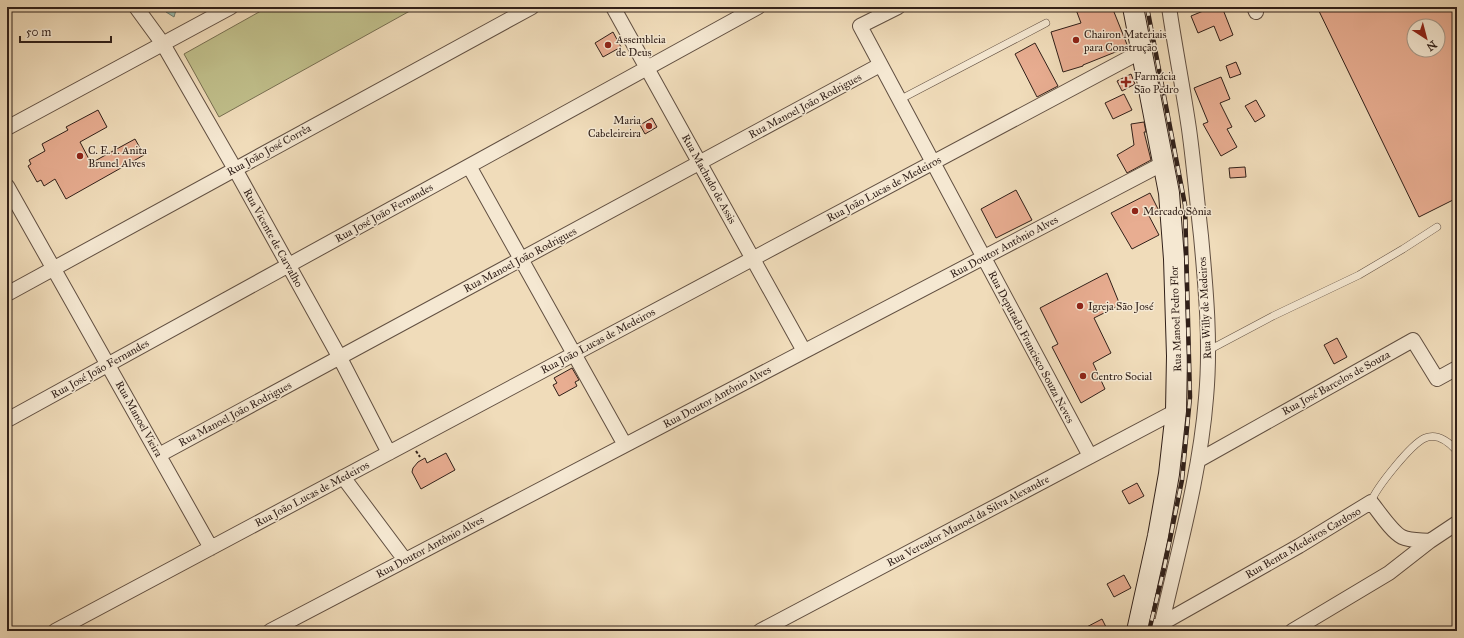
<svg xmlns="http://www.w3.org/2000/svg" width="1464" height="638" viewBox="0 0 1464 638" font-family="'IM FELL Great Primer',serif">
	<style>
		.green { fill: #c0bf8b; stroke: #787052 }
		.water { fill: #9bbcac; stroke: #717e71 }
		.building { fill: #e8ad91; stroke: #312019; fill-rule: evenodd }
		.lines { fill: none; stroke-linecap: round; stroke-linejoin: round }
		.lane-casing { stroke: #614f41; stroke-width: 8 }
		.street-casing { stroke: #614f41; stroke-width: 16 }
		.secondary-casing { stroke: #312019; stroke-width: 22 }
		.path { stroke: #312019; stroke-width: 2; stroke-dasharray: 3 2; stroke-linecap: butt }
		.lane { stroke: #f5e8d2; stroke-width: 7 }
		.street { stroke: #f5e8d2; stroke-width: 14 }
		.secondary { stroke: #f5e8d2; stroke-width: 20 }
		.rail-casing { stroke: #312019; stroke-width: 4.5 }
		.rail { stroke: #f5e8d2; stroke-width: 3; stroke-dasharray: 9; stroke-linecap: butt }
		.poi-dot { fill: #8f2418; stroke: #f5e8d2; stroke-width: 1.5 }
		.labels { text-anchor: middle; dominant-baseline: central; stroke-width: 3; stroke-linejoin: round; paint-order: stroke }
		.poi-label { font-size: 11px; fill: #312019; stroke: #f5e8d2; text-anchor: start }
		.street-label { font-size: 11px; fill: #312019; stroke: #f5e8d2 }
	</style>
	<rect width="100%" height="100%" fill="#f0dcba"/>
	<filter id="stains"><feTurbulence type="fractalNoise" baseFrequency=".005" numOctaves="4"/><feColorMatrix values="0 0 0 0 .2 0 0 0 0 .09 0 0 0 0 .02 0 0 0 .5 -.17"/></filter>
	<radialGradient id="worn" r=".72"><stop offset=".6" stop-color="#630" stop-opacity="0"/><stop offset="1" stop-color="#630" stop-opacity=".3"/></radialGradient>
	<path class="green" d="M268 7H417L219 117 184 54Z"/>
	<path class="water" d="M169 7H181L176 10 174 17 166 12Z"/>
	<path class="building" d="M1075 7H1112L1128 47 1083 65V66L1063 72 1051 32 1081 23Z
		M1213 7H1222L1233 35 1220 41 1214 26 1198 33 1191 16Z
		M1317 7H1457V198L1419 217ZM1414 26H1438V50H1414Z
		M613 32 621 47 603 57 595 43Z
		M1035 43 1058 86 1037 97 1015 54Z
		M1236 62 1241 74 1230 78 1226 66Z
		M1131 74 1135 84 1122 91 1117 81Z
		M1221 77 1230 99 1220 103 1232 127 1227 129 1237 147 1221 156 1203 124 1208 122 1194 88Z
		M1124 94 1132 110 1113 119 1105 103Z
		M1256 100 1265 116 1255 122 1245 106Z
		M98 110 107 127 80 142 91 163 135 139 144 155 66 199 55 179 44 186 41 180 37 182 28 166 31 164 29 160 45 151 42 144 68 130 66 127Z
		M652 118 657 127 645 134 640 125Z
		M1144 122 1146 132H1144L1151 160 1127 173 1117 155 1134 145 1131 124Z
		M1245 167 1246 177 1230 178 1229 168Z
		M1016 190 1032 220 996 238 981 209Z
		M1150 193 1158 209 1148 214 1159 235 1132 249 1111 213Z
		M1107 273 1120 305 1094 318 1111 353 1093 363 1105 389 1081 403 1052 347 1058 344 1040 308Z
		M1337 338 1347 357 1334 364 1324 345Z
		M572 368 579 380 575 382 577 386 559 396 553 385 557 383 554 378Z
		M446 453 455 470 421 489 412 472 413 468 418 462 425 458 427 463Z
		M1137 483 1144 496 1129 504 1122 491Z
		M1124 575 1131 588 1114 597 1107 584Z
		M1102 619 1108 631H1079Z"/>
	<g class="lines">
		<g class="lane-casing">
			<path id="lane" d="M899 100 1046 23
				M1209 350 1273 316 1359 275 1403 249 1437 227
				M1371 502C1376 488 1411 444 1425 438 1437 433 1449 442 1457 451"/>
		</g>
		<g class="street-casing">
			<path id="street" d="M136 7 163 44 235 169 340 358 389 453
				M613 7 804 351
				M898 7 860 26 1090 456
				M1254 7 1256 12
				M7 128 231 7
				M469 166 625 445
				M7 186 211 548
				M7 294 532 7
				M9 419 758 7
				M159 455 880 65
				M1199 460 1413 340 1437 379 1457 368
				M343 477 405 560
				M1137 630 1149 628 1161 624 1299 546 1371 502C1379 512 1392 532 1402 537 1410 541 1422 540 1430 541L1457 523
				M55 631 1142 51
				M270 631 1164 163
				M760 631 1176 411
				M1160 631C1177 555 1200 476 1206 398 1211 344 1206 290 1201 236 1197 201 1194 165 1189 129 1183 88 1175 48 1169 7
				M1292 631 1389 573 1430 541"/>
		</g>
		<g class="secondary-casing">
			<path id="secondary" d="M1133 7 1169 193 1174 259 1177 356 1176 411 1169 474 1158 536 1137 631"/>
		</g>
		<path class="path" d="M416 451 420 457"/>
		<use href="#lane" class="lane"/>
		<use href="#street" class="street"/>
		<use href="#secondary" class="secondary"/>
		<g class="rail-casing">
			<path id="rail" d="M1147 7 1185 205 1190 397 1182 480 1164 569 1149 631"/>
		</g>
		<use href="#rail" class="rail"/>
	</g>
	<g class="poi-dot">
		<circle cx="1076" cy="40" r="4"/>
		<circle cx="608" cy="45" r="4"/>
		<path d="M1124 76h4v4h4v4h-4v4h-4v-4h-4v-4h4z"/>
		<circle cx="649" cy="126" r="4"/>
		<circle cx="80" cy="156" r="4"/>
		<circle cx="1135" cy="211" r="4"/>
		<circle cx="1080" cy="306" r="4"/>
		<circle cx="1083" cy="376" r="4"/>
	</g>
	<g class="labels">
		<g class="poi-label">
			<text x="1084" y="34">Chairon Materiais<tspan x="1084" dy="13">para Construção</tspan></text>
			<text x="616" y="39">Assembleia<tspan x="616" dy="13">de Deus</tspan></text>
			<text x="1134" y="76">Farmácia<tspan x="1134" dy="13">São Pedro</tspan></text>
			<text x="641" y="120" text-anchor="end">Maria<tspan x="641" dy="13">Cabeleireira</tspan></text>
			<text x="88" y="150">C. E. I. Anita<tspan x="88" dy="13">Brunel Alves</tspan></text>
			<text x="1143" y="211">Mercado Sônia</text>
			<text x="1088" y="306">Igreja São José</text>
			<text x="1091" y="376">Centro Social</text>
		</g>
		<g class="street-label">
			<text transform="translate(805 106) rotate(-28)">Rua Manoel João Rodrigues</text>
			<text transform="translate(269 150) rotate(-29)">Rua João José Corrêa</text>
			<text transform="translate(709 179) rotate(61)">Rua Machado de Assis</text>
			<text transform="translate(884 189) rotate(-28)">Rua João Lucas de Medeiros</text>
			<text transform="translate(384 213) rotate(-29)">Rua José João Fernandes</text>
			<text transform="translate(273 238) rotate(61)">Rua Vicente de Carvalho</text>
			<text transform="translate(1004 247) rotate(-28)">Rua Doutor Antônio Alves</text>
			<text transform="translate(520 260) rotate(-28)">Rua Manoel João Rodrigues</text>
			<text transform="translate(1205 308) rotate(-93)">Rua Willy de Medeiros</text>
			<text transform="translate(1176 319) rotate(-92)">Rua Manoel Pedro Flor</text>
			<text transform="translate(598 341) rotate(-28)">Rua João Lucas de Medeiros</text>
			<text transform="translate(1031 347) rotate(62)">Rua Deputado Francisco Souza Neves</text>
			<text transform="translate(100 369) rotate(-29)">Rua José João Fernandes</text>
			<text transform="translate(1336 383) rotate(-29)">Rua José Barcelos de Souza</text>
			<text transform="translate(717 397) rotate(-28)">Rua Doutor Antônio Alves</text>
			<text transform="translate(235 414) rotate(-28)">Rua Manoel João Rodrigues</text>
			<text transform="translate(139 419) rotate(61)">Rua Manoel Vieira</text>
			<text transform="translate(312 494) rotate(-28)">Rua João Lucas de Medeiros</text>
			<text transform="translate(968 521) rotate(-28)">Rua Vereador Manoel da Silva Alexandre</text>
			<text transform="translate(1303 543) rotate(-30)">Rua Benta Medeiros Cardoso</text>
			<text transform="translate(430 547) rotate(-28)">Rua Doutor Antônio Alves</text>
		</g>
	</g>
	<rect width="1464" height="638" fill="none" stroke="#f0dcba" stroke-width="24"/>
	<rect x="8" y="8" width="1448" height="622" fill="none" stroke="#312019" stroke-width="2"/>
	<rect x="12" y="12" width="1440" height="614" fill="none" stroke="#312019"/>
	<g transform="translate(1426 38) rotate(144)"><circle r="19" fill="#f5e8d2" stroke="#a79888"/>
	<path d="M0-3L7 15L0 10L-7 15Z" fill="#8f2418"/>
	<text y="-6" font-size="11" font-weight="bold" text-anchor="middle" fill="#312019">N</text>
	</g>
	<path d="M20 36v6h91v-6" fill="none" stroke="#312019" stroke-width="2"/>
	<text x="26" y="36" font-size="12" fill="#312019" stroke="#f5e8d2" stroke-width="3" paint-order="stroke">50 m</text>
	<rect width="100%" height="100%" filter="url(#stains)"/>
	<rect width="100%" height="100%" fill="url(#worn)"/>
</svg>
